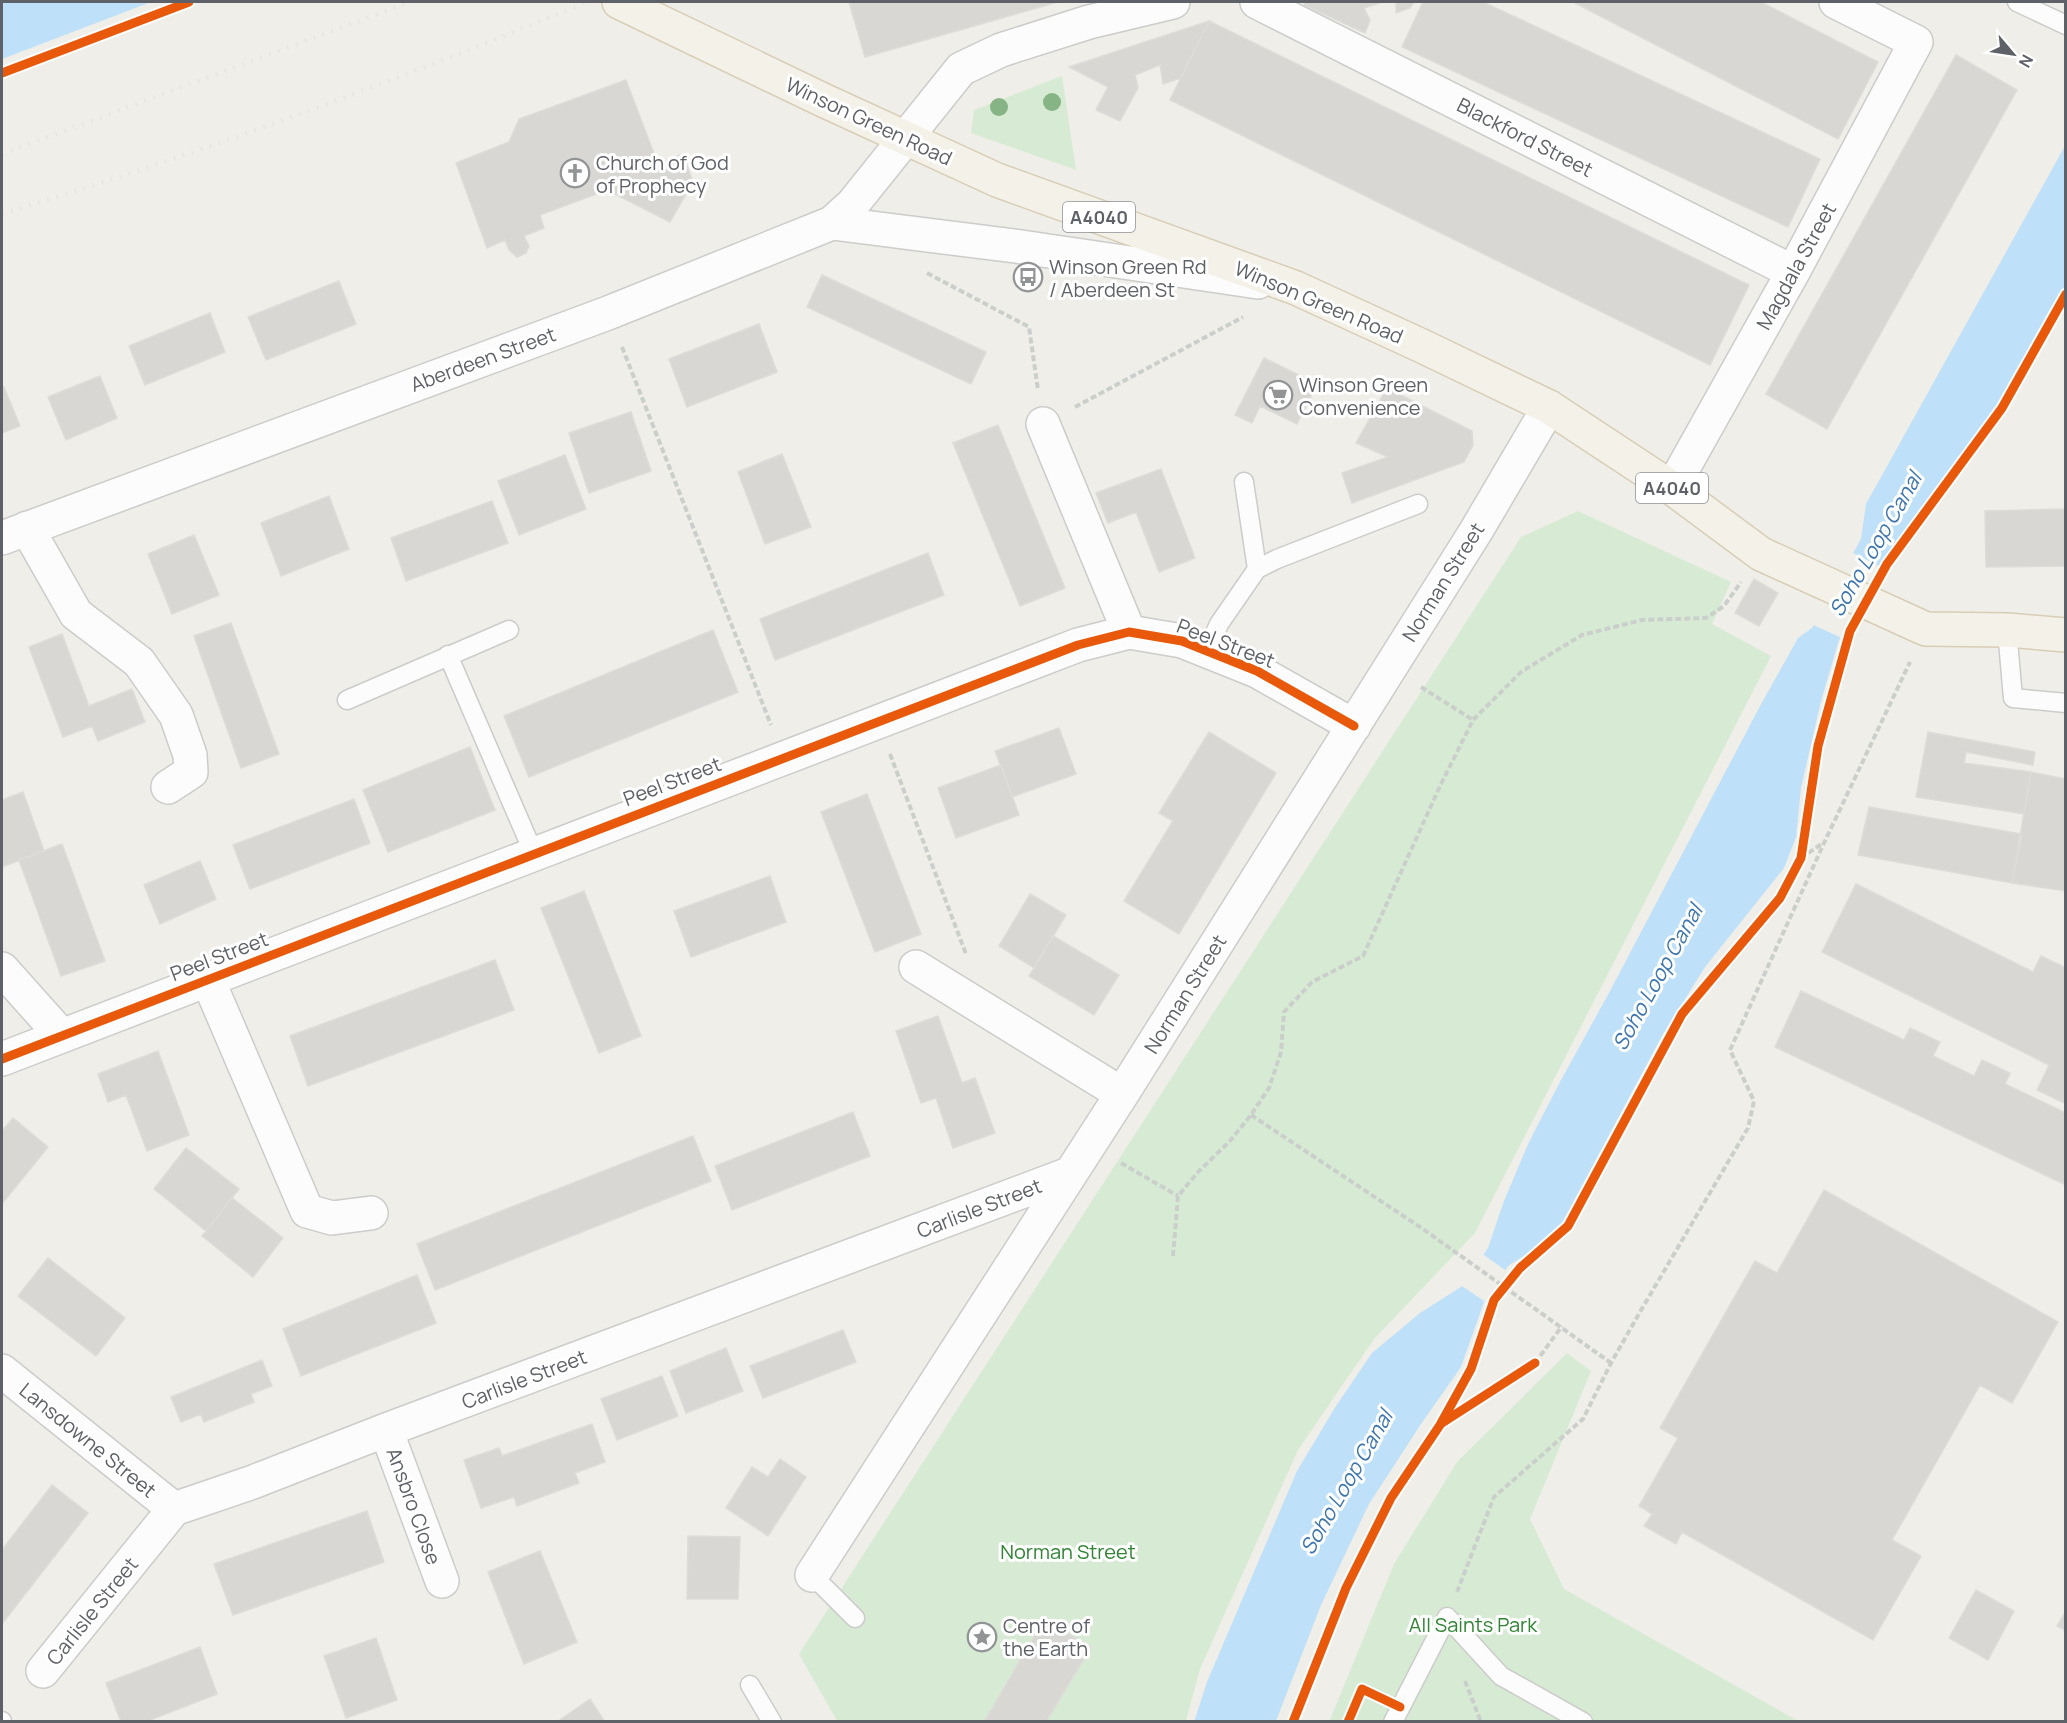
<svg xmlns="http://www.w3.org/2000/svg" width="2067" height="1723" viewBox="0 0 2067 1723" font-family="Manrope,sans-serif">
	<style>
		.green { fill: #d7ebd4 }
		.water { fill: #bee0f8 }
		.pier { fill: #efeee9 }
		.building { fill: #d8d7d4; stroke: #dedcd8; stroke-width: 1.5 }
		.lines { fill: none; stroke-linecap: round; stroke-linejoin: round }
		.service-casing { stroke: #cccccb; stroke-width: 21 }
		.minor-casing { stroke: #cccccb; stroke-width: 36 }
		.primary-casing { stroke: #d8ceb6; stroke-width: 36 }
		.path { stroke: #cacfcb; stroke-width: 4; stroke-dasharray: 6 3; stroke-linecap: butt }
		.service { stroke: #fdfcfc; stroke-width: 18 }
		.minor { stroke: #fdfcfc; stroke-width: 33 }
		.primary { stroke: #f4f1e9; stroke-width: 33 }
		.rail { stroke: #e4e5e4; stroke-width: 4.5; stroke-dasharray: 1.5 8; stroke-linecap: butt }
		.cycleway-casing { stroke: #fff; stroke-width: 13 }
		.cycleway { stroke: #e8590c; stroke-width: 9 }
		.tree { fill: #86b485 }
		.labels { text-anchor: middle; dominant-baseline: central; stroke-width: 6; stroke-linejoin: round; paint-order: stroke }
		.shield { fill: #fff; stroke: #8e9195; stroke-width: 1.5 }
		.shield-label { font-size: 18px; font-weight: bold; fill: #5e6268 }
		.street-label { font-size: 20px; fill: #5e6268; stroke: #fff }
		.poi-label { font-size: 20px; fill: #5e6268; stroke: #fff; text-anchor: start }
		.park-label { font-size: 20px; fill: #308433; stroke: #fff }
		.water-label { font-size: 21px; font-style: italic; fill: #3c75af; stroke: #fff }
	</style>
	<rect width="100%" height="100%" fill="#efeee9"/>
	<path class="green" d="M1062 76 1076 170 971 133 974 110Z
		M1578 511 1731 582 1712 624 1771 656 1475 1233 1374 1339 1298 1450 1200 1669 1186 1721H837L799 1654 1521 537Z
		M1567 1353 1591 1371 1530 1519 1564 1589 1798 1721 1329 1722 1394 1564 1457 1462Z"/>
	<path class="water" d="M2 2H151L2 59Z
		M2065 146V293L2011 394 1968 453 1887 554 1839 640 1821 701 1801 788 1796 837 1784 868 1705 967 1663 1034 1554 1238 1509 1265 1484 1302 1461 1367 1421 1424 1369 1504 1321 1605 1276 1721 1194 1722 1207 1682 1297 1471 1336 1406 1372 1353 1420 1313 1461 1287 1488 1248 1504 1201 1529 1142 1560 1082 1610 991 1759 708 1798 638 1812 628 1861 539 1866 504Z"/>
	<path class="pier" d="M1851 552 1883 568 1844 639 1811 624Z
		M1481 1253 1508 1272 1487 1303 1459 1284Z"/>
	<path class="building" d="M849 2H1058L865 57Z
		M1305 2H1383L1364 8 1370 20 1365 33 1304 5Z
		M1396 2H1414L1410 8 1396 13Z
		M1423 2H1483L1820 159 1788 227 1402 47Z
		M1573 2H1761L1878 62 1838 139Z
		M1209 21 1181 78 1163 84 1160 65 1135 75 1138 88 1120 121 1096 110 1108 87 1069 67Z
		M1209 21 1749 285 1710 365 1170 100Z
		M1956 55 2017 90 1827 429 1766 394Z
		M626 80 658 164 683 154 693 182 670 222 607 190 540 215 544 228 524 236 529 246 526 253 517 257 509 250 505 240 487 248 456 163 509 142 519 119Z
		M822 275 986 352 971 384 807 307Z
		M339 281 356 324 266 360 248 317Z
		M210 313 225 352 145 385 129 346Z
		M759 324 777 372 687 407 669 359Z
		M1264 358 1317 384 1297 424 1260 406 1252 423 1235 415Z
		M100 376 117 418 66 440 48 397Z
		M4 387 20 426 2 433V388Z
		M1387 388 1472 431 1473 445 1464 462 1352 503 1342 473 1388 457 1356 443Z
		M631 412 651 471 589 493 569 433Z
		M998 425 1065 588 1020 606 953 443Z
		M782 454 811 527 765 544 738 472Z
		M565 455 586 509 519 535 498 481Z
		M1161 469 1195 558 1159 572 1136 512 1108 523 1096 493Z
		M329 496 349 549 281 576 261 523Z
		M492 501 508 543 406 581 391 538Z
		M2066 509V566L1986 567 1985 511Z
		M194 535 219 595 172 614 148 554Z
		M928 553 944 595 775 660 760 619Z
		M1754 579 1778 593 1759 626 1735 613Z
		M231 623 279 754 241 768 194 636Z
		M713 630 738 692 529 777 504 716Z
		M62 634 89 706 132 689 145 722 98 741 92 726 63 737 29 647Z
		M1059 728 1076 774 1012 797 995 751Z
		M1209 732 1276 773 1179 934 1124 901 1173 821 1159 813Z
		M1928 732 2035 752 2033 765 1966 752 1964 763 2031 772 2024 814 1916 797Z
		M470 747 495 810 388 852 363 790Z
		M1001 765 1019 815 956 838 938 788Z
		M2031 772 2066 779V891L2012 883Z
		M23 792 44 851 2 867V800Z
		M867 794 921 934 875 952 821 812Z
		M354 799 370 843 250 889 233 845Z
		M1869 807 2022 834 2012 883 1858 855Z
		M62 844 105 961 61 976 19 860Z
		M200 861 216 899 160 924 144 885Z
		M770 876 786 922 691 957 674 911Z
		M1856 884 2033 972 2041 956 2066 968V1104L2037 1090 2049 1065 1822 952Z
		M584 891 641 1036 599 1053 541 908Z
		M1030 894 1066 915 1034 968 999 946Z
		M1053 936 1119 975 1094 1015 1029 976Z
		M495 960 514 1010 308 1086 290 1036Z
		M1801 991 1904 1040 1910 1028 1940 1042 1933 1056 1974 1076 1982 1060 2010 1073 2005 1084 2066 1113V1185L1775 1047Z
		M938 1016 962 1083 975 1078 995 1133 953 1148 936 1098 921 1103 896 1031Z
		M158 1051 189 1135 147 1151 126 1095 108 1102 98 1074Z
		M853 1112 870 1156 732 1210 715 1166Z
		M13 1118 48 1147 2 1204V1131Z
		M693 1136 711 1181 435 1290 417 1244Z
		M186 1148 239 1189 206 1231 154 1189Z
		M1824 1190 2058 1322 2012 1403 1980 1385 1892 1540 1921 1556 1873 1640 1682 1532 1676 1544 1644 1526 1652 1514 1639 1506 1678 1438 1660 1428 1755 1261 1777 1273Z
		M232 1198 283 1238 253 1277 202 1236Z
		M48 1258 125 1318 96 1356 18 1296Z
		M417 1275 436 1323 301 1376 283 1329Z
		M843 1330 856 1362 763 1398 750 1366Z
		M726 1348 743 1391 686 1413 670 1371Z
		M262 1360 272 1386 251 1394 254 1402 204 1422 201 1414 181 1422 171 1397Z
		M662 1376 678 1416 617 1440 601 1399Z
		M592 1424 605 1462 575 1473 579 1483 517 1506 514 1497 481 1508 464 1460 499 1448 502 1456Z
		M780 1459 806 1477 768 1536 726 1508 752 1467 768 1477Z
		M52 1485 88 1513 2 1624V1550Z
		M367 1511 384 1562 233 1615 214 1564Z
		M688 1536 740 1537 738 1599H687Z
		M540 1551 577 1642 524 1664 488 1572Z
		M1976 1590 2014 1611 1988 1660 1949 1638Z
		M2066 1611V1631L2057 1626Z
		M1044 1619 1091 1647 1046 1722H984Z
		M376 1638 397 1700 346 1718 324 1656Z
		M200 1647 217 1694 145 1722H121L106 1683Z
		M590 1699 605 1722H557Z"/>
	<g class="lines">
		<g class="service-casing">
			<path id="service" d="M2017 2 2066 25
				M1257 569 1277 559 1418 504
				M2007 630 2013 698 2066 703
				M1207 651 1219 624 1257 569 1244 482
				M448 655 534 854
				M347 700 509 630
				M812 1575 855 1618
				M750 1685 772 1722
				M2 1721V1722
				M1393 1722 1447 1617 1501 1676 1583 1722"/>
		</g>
		<g class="minor-casing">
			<path id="minor" d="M1257 2 1793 272
				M832 223 1015 246 1258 282
				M1043 424 1129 632
				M1672 488 1793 272 1916 42 1836 2
				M27 528 76 614 139 662 176 715 190 755 191 772 168 787
				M2 538 608 313 832 223 852 205 961 69 1001 50 1089 22 1173 2
				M916 967 1122 1094
				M2 969 62 1036
				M208 980 307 1211 332 1218 371 1213
				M2 1059 1078 645 1129 632 1182 641 1257 671 1354 726
				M2 1371 174 1509
				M386 1430 442 1581
				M812 1575 1122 1094 1476 531 1549 407
				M43 1671 174 1509 253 1482 386 1430 1069 1174"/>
		</g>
		<g class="primary-casing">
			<path id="primary" d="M619 2 823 100 997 180 1296 288 1422 346 1549 407 1672 488 1761 554 1917 625 1926 629 2007 630 2066 635"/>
		</g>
		<path class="path" d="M927 273 1029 327 1038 390
			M622 347 771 725
			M1075 407 1243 317
			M1421 687 1473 720
			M890 754 966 954
			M1801 858 1823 843
			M1251 1115 1423 1229 1611 1363
			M1121 1163 1178 1196
			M1173 1256 1178 1196 1198 1172 1229 1142 1251 1115 1269 1088 1281 1052 1284 1012 1312 982 1363 956 1441 784 1473 720 1521 672 1582 635 1642 620 1706 618 1724 606 1741 582
			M1535 1363 1562 1326
			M1457 1592 1494 1497 1583 1419 1611 1363 1640 1312 1748 1128 1754 1101 1730 1050 1824 843 1910 662
			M1465 1681 1481 1722"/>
		<use href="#service" class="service"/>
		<use href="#minor" class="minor"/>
		<use href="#primary" class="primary"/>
		<path class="rail" d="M2 154 410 2
			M2 214C200 154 396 81 587 2"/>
		<g class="cycleway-casing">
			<path id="cycleway" d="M2 73 189 2
				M2 1059 1078 645 1129 632 1182 641 1257 671 1354 726
				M1442 1423 1535 1363
				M1293 1722 1346 1588 1391 1498 1440 1425 1471 1369 1494 1300 1520 1268 1568 1226 1682 1014 1780 898 1801 858 1818 746 1850 631 1887 564 2002 408 2066 294
				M1348 1722 1362 1689 1400 1707"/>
		</g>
		<use href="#cycleway" class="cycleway"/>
	</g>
	<g class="tree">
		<circle cx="1052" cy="102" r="9"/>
		<circle cx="999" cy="107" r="9"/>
	</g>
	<defs>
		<g id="church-ring" transform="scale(1.5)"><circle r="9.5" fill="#fff" stroke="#919395" stroke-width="1.5"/><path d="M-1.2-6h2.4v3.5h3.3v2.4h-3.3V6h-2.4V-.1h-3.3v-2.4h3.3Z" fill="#919395"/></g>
		<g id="bus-ring" transform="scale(1.5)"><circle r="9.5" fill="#fff" stroke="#919395" stroke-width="1.5"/><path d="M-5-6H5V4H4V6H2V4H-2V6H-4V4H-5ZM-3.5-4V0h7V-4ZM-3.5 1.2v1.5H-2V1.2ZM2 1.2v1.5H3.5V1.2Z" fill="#919395"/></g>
		<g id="supermarket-ring" transform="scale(1.5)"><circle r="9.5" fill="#fff" stroke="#919395" stroke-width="1.5"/><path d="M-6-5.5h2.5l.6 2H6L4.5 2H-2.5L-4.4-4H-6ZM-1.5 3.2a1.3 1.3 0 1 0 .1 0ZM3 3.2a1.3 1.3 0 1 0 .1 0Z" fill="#919395"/></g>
		<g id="sight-ring" transform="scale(1.5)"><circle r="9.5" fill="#fff" stroke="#919395" stroke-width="1.5"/><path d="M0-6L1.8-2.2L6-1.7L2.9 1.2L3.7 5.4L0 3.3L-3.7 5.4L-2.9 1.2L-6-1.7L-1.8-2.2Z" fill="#919395"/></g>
	</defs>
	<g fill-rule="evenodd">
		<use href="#church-ring" x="575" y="173"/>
		<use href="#bus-ring" x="1028" y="277"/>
		<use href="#supermarket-ring" x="1278" y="395"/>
		<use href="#sight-ring" x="982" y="1637"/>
	</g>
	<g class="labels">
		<g class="shield">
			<rect x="1063" y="202" width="72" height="30" rx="4.5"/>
			<rect x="1636" y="473" width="72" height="30" rx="4.5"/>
		</g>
		<g class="shield-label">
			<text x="1099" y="217">A4040</text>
			<text x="1672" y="488">A4040</text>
		</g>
		<g class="street-label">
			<text transform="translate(869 121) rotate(25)">Winson Green Road</text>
			<text transform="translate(1525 137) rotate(27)">Blackford Street</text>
			<text transform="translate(1796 266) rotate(-61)">Magdala Street</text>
			<text transform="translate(1319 302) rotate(23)">Winson Green Road</text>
			<text transform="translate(483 359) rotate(-20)">Aberdeen Street</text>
			<text transform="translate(1443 582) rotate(-58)">Norman Street</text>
			<text transform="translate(1226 643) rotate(21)">Peel Street</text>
			<text transform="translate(672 781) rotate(-21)">Peel Street</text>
			<text transform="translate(219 956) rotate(-21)">Peel Street</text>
			<text transform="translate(1185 994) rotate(-58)">Norman Street</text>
			<text transform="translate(979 1208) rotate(-21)">Carlisle Street</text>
			<text transform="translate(524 1379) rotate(-21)">Carlisle Street</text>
			<text transform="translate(88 1440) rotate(39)">Lansdowne Street</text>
			<text transform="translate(414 1506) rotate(70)">Ansbro Close</text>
			<text transform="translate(92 1611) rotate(-51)">Carlisle Street</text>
		</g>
		<g class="poi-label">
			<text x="596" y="162">Church of God<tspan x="596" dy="23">of Prophecy</tspan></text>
			<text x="1049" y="266">Winson Green Rd<tspan x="1049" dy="23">/ Aberdeen St</tspan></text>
			<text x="1299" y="384">Winson Green<tspan x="1299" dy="23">Convenience</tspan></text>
			<text x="1003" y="1625">Centre of<tspan x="1003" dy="23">the Earth</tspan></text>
		</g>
		<g class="park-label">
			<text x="1068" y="1551">Norman Street</text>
			<text x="1473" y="1624">All Saints Park</text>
		</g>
		<g class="water-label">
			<text transform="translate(1875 544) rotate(-60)">Soho Loop Canal</text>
			<text transform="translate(1657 977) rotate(-61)">Soho Loop Canal</text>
			<text transform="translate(1346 1482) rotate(-60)">Soho Loop Canal</text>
		</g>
	</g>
	<rect width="2067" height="1723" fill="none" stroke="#5e6268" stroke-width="6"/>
	<g transform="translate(2013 54) rotate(119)" stroke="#ffffff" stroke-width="4.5" paint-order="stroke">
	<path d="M0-4.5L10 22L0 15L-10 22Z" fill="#5e6268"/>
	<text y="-9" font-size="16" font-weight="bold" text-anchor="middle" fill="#5e6268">N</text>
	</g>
</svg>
